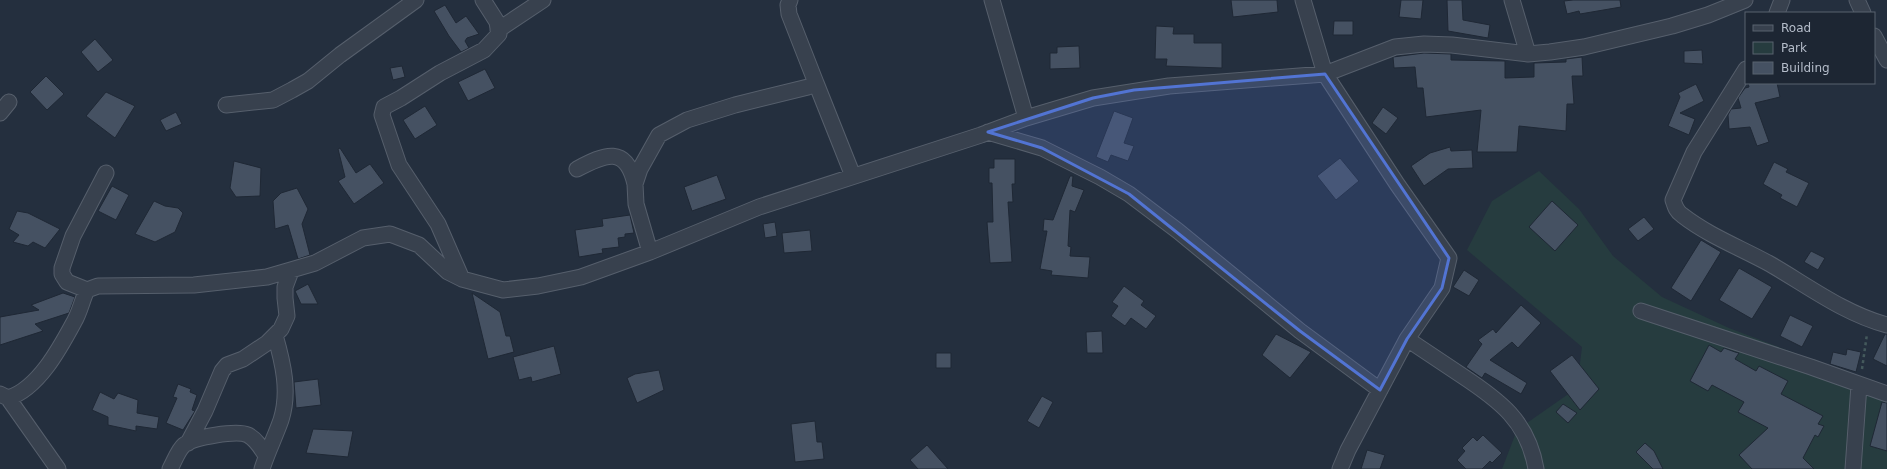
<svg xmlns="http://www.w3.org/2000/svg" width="1887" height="469" viewBox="0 0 1887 469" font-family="'DejaVu Sans',sans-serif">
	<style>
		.green { fill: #263c3f }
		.building { fill: #455162; stroke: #1f2835 }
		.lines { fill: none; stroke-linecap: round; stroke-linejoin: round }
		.minor-casing { stroke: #565f6c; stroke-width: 17 }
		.path { stroke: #44595c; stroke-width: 2.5; stroke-dasharray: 3 3; stroke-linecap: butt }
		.minor { stroke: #38414e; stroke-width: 15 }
		.marked { fill: #5274d3; fill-opacity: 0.2; stroke: #5274d3; stroke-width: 3; stroke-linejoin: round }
	</style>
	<rect width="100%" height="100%" fill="#242f3e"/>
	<path class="green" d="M1539 171 1579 209 1613 256 1662 297 1729 328 1821 363 1887 396V469H1502L1517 430 1577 388 1582 347 1467 250 1492 201Z"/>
	<path class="building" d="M1231 0H1277L1278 12 1233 17Z
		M1401 0H1423L1421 19 1399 17Z
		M1447 0H1462L1463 20 1490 25 1488 38 1448 31Z
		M1573 0H1620L1621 7 1580 14 1579 11 1567 14 1564 1Z
		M445 5 456 23 466 16 479 34 467 38 465 41 469 48 461 52 449 36 434 11Z
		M1334 21H1353V35H1333Z
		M1156 26 1174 27 1173 34H1194V43H1222V68L1166 66 1167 59H1155Z
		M95 39 113 60 98 72 81 52Z
		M1079 46 1080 68 1050 69V53H1057V47Z
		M1702 50 1703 64 1684 63V51Z
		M1424 53 1451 54V60L1505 61V78L1534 77V63L1566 62V59L1582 57 1583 76H1572L1574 104H1567L1566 131 1519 126 1517 152H1477L1481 110 1426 117 1423 88H1417L1415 67 1394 68 1393 57Z
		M402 66 405 77 393 80 390 68Z
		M485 69 495 88 468 101 458 82Z
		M46 76 64 94 47 110 30 92Z
		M1748 83H1777L1780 97 1755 103 1769 142 1757 146 1750 127 1729 129 1728 115 1731 109 1741 108 1738 98 1745 88 1749 87Z
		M1696 84 1704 101 1680 113 1695 119 1689 135 1668 126 1680 97 1678 93Z
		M106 92 135 106 115 138 86 116Z
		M425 106 437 125 415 139 403 120Z
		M1383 107 1398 118 1386 134 1372 123Z
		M1114 111 1133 118 1124 143 1134 146 1128 161 1111 155 1108 162 1096 157Z
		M176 112 182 124 166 131 160 120Z
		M1450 147 1451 151 1472 150 1473 168 1448 169 1424 186 1411 166 1430 153Z
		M340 148 356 173 370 164 384 183 354 204 338 181 345 177 338 149Z
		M1340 158 1359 181 1336 200 1317 176Z
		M994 159H1015V184H1012L1013 202H1008L1012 262 990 263 987 222H993L992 183H989V168H994Z
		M234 161 261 168 260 196 236 197 230 188Z
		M1774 162 1788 169 1786 172 1809 183 1797 207 1780 198 1782 195 1763 184Z
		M717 175 726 199 692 211 684 187Z
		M1070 176H1073L1072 186 1084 190 1075 212 1070 210 1068 246 1071 247 1070 256 1090 257 1088 278 1051 275 1052 271 1040 269 1047 231H1043L1044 219 1053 220Z
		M112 186 129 195 116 220 98 211Z
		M297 188 308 209 302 224 310 255 298 259 288 225 275 229 273 201 281 193Z
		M154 201 165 206 178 208 183 213 175 232 155 242 135 234Z
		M1552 201 1578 225 1555 251 1529 227Z
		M17 211 28 213 60 229 45 248 33 242 28 246 13 242 19 235 9 229Z
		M630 215 634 233 625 234V237L618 238 619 247 602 249 603 253 579 257 575 230 603 226 602 219Z
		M1644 217 1654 229 1638 241 1628 229Z
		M775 222 777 236 765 238 763 224Z
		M810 230 812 251 784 253 782 233Z
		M1701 240 1721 252 1691 301 1671 288Z
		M1811 251 1825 258 1818 270 1804 262Z
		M1739 268 1772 287 1752 319 1719 300Z
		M1464 270 1479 280 1469 296 1453 287Z
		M308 284 318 304H301L295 291Z
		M1124 286 1144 301 1141 305 1156 316 1146 329 1131 318 1125 326 1111 316 1118 306 1112 302Z
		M63 293 75 297 69 313 35 324 43 331 0 345V317L39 310 31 305Z
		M472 293 500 312 506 336H510L514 352 488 359Z
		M1521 305 1541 323 1518 348 1512 342 1490 360 1527 383 1521 394 1485 373 1482 378 1466 367 1482 344 1478 340 1493 329 1496 333Z
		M1790 315 1813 326 1802 347 1780 336Z
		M1102 331 1103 353H1087L1086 332Z
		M1276 334 1311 352 1290 378 1262 355Z
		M1885 334H1887V366L1873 359Z
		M1709 345 1721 352 1724 348 1735 352 1739 353 1735 359 1756 371 1759 366 1788 381 1781 394 1823 416 1818 424 1824 426 1818 437 1815 435 1803 458 1814 469H1752L1739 455 1768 428 1738 412 1744 402 1712 385 1708 391 1690 381Z
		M554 346 561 374 532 382 531 377 519 380 513 357Z
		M1847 349 1861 352 1856 372 1830 364 1833 352 1846 355Z
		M936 353H951V368H936Z
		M1572 355 1599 389 1580 410 1550 371Z
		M659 370 664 390 637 403 627 378 635 374Z
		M318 379 321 405 296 408 294 382Z
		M178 384 191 389 190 392 197 395 192 410 195 411 183 430 166 423 177 398 173 397Z
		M100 392 114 399 118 393 138 400 137 413 159 417 157 429 136 426V431L108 425V417L92 410Z
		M1042 396 1053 402 1039 428 1027 421Z
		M1882 402 1887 403V451L1870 446Z
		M1563 404 1577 413 1568 423 1556 412Z
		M815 421 817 442H822L824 459 795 462 791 424Z
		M313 429 353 431 348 457 306 453Z
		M1483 435 1502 453 1492 463 1490 461 1482 469H1466L1457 460 1465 451 1462 448 1473 437 1477 441Z
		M1645 443 1654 451 1663 469H1653L1636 452Z
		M927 445 948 469H918L910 460Z
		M1367 450 1385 455 1380 469H1361Z"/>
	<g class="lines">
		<g class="minor-casing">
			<path id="minor" d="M992 0 1026 118
				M1303 0 1325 74 1397 184 1449 258 1442 288 1407 339 1348 450 1340 469
				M1512 0 1528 54
				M1857 0 1863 13
				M1777 13 1782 0
				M498 30 543 0
				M1874 36 1887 60
				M1746 69 1694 152 1673 200C1675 206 1676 211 1682 215 1709 236 1741 248 1770 264 1808 286 1845 314 1887 325
				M816 83 853 176
				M226 105 273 100 292 90 308 81 340 55 416 0
				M0 113 9 102
				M988 132 1042 148 1100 177 1129 194 1178 231 1300 331 1380 390
				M577 169C605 154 626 145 635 184
				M650 252 636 204 635 184 640 169 659 135 687 120 735 105 808 87 816 83 789 14 788 5 790 0
				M462 279 438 224 399 165 382 115 384 107 401 98 440 73 484 50 499 34 497 22 483 0
				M87 290 67 282 62 274V268L73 236 106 173
				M1641 311 1811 367 1887 394
				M1407 339C1425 351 1443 363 1461 375 1499 400 1528 421 1536 469
				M0 394 8 398 58 469
				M8 398C38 389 60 348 74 322 80 312 82 300 87 290L98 286 194 285 267 277 315 263 363 238 390 234 419 245 448 272 462 279 503 290 538 286 581 277 650 252 759 207 981 135 1026 118 1093 98 1169 86 1325 74 1395 47 1424 44 1452 45 1528 54 1550 52 1584 47 1672 26 1708 15 1745 0
				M188 443 205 411 222 371 227 365 243 359 267 343 281 329 287 316 285 298V287L291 271
				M170 469C174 462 178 450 184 445 194 437 237 430 248 435 257 440 261 448 266 456
				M262 469C267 453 275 437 281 420 290 392 283 363 275 335
				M1853 469 1859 385"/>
		</g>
		<path class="path" d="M1862 369 1867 334"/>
		<use href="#minor" class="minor"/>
	</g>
	<path class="marked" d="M1325 74 1449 258 1442 288 1407 339 1380 390 1300 331 1129 194 1042 148 988 132 1093 98 1134 90Z"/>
	<rect x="1745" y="12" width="130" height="72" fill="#1d2633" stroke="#59626f"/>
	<rect x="1753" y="25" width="20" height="6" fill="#38414e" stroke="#59626f"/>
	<text x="1781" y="32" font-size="12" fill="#b4bcc9">Road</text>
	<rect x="1753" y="42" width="20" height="12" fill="#263c3f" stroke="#59626f"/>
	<text x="1781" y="52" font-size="12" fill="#b4bcc9">Park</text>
	<rect x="1753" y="62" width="20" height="12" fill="#455162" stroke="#59626f"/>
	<text x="1781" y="72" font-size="12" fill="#b4bcc9">Building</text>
</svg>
